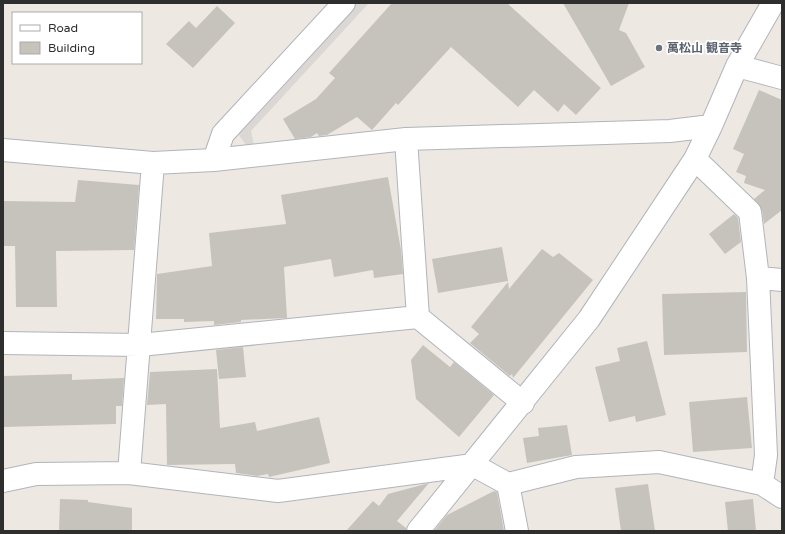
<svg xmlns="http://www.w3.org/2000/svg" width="785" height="534" viewBox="0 0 785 534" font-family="'Varela Round','Noto Sans JP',sans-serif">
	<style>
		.plaza { fill: #dad7d4 }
		.building { fill: #c6c3bd }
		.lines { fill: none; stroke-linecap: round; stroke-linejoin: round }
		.minor-casing { stroke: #b2b4bc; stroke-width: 24 }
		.minor { stroke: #fff; stroke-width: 22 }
		.worship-dot { fill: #6b7280; stroke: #fff; stroke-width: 1.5 }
		.labels { text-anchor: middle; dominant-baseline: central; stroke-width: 3.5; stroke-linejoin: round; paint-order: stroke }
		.worship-label { font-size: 12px; font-weight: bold; fill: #5b616d; stroke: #fff; text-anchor: start }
	</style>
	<rect width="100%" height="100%" fill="#ede8e2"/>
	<path class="plaza" d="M355 3H369L251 131 254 146 246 145 239 135 240 128Z"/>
	<path class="building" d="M392 3H507L601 88 576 115 564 104 558 112 534 90 518 107 451 47 398 105 396 103 372 130 357 117 327 135 319 136 317 133 311 137 295 139 283 119 316 99 335 78 329 73Z
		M563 3H629L619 30 626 33 645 67 611 86Z
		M217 6 235 23 193 68 166 44 189 21 196 28Z
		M759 90 782 100V210L764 224 762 210 754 199 765 190 744 183 746 176 736 172 744 154 733 149Z
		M388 177 401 250 403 274 374 278 373 270 334 277 331 259 284 267 287 318 241 320V322L214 325V321L184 322V319H156L157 274 212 266 209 233 286 224 281 195Z
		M78 180 139 185 134 250 56 251 57 307H16L15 246H3V201L75 202Z
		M734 214 738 218 741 242 725 254 709 234Z
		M502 247 508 281 438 293 432 259Z
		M542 249 553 257 559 253 593 280 513 378 512 374 510 376 470 343 479 334 471 327 508 282 509 289Z
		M746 292 747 352 664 355 662 294Z
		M647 341 666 415 636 422 635 416 609 422 595 367 620 361 617 348Z
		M423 345 450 367 454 362 494 395 459 437 416 399 411 360Z
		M243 347 246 377 219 379 216 350Z
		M217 369 220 428 255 422 257 431 319 417 330 463 269 477 268 474 257 476 236 473 235 464 167 465 166 404 147 405 150 372Z
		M72 374V380L124 378 122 406H116V424L3 427V376Z
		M747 397 752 448 693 452 689 402Z
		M567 425 572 455 527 463 523 438 539 436 538 428Z
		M429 483 397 521 406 528V531H346L373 501 379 506 388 494Z
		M648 484 655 531H621L615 488Z
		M494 491 497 492 504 531H434L447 515Z
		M60 499 88 500V502L132 508V531H59Z
		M753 499 756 531H728L725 502Z"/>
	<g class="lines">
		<g class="minor-casing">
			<path id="minor" d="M737 66 782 78
				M406 139 418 317 523 403
				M3 150 153 163 214 160 406 139 670 131 711 126
				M695 159 750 212 758 278 766 455 762 484
				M214 160 223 134 344 3
				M758 278 782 280
				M3 343 140 345 418 317
				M129 473 153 163
				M3 481 36 474 129 473 278 491 473 465 508 484 576 467 659 462 762 484 782 497
				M508 484 517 531
				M418 531 589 319 695 159 711 126 737 66 773 3"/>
		</g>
		<use href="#minor" class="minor"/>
	</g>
	<circle class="worship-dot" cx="659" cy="48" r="4"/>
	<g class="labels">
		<g class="worship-label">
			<text x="667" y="48">萬松山 観音寺</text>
		</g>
	</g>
	<rect width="785" height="534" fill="none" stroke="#2e2e2e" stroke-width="8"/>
	<rect x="12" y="12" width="130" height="52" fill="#ffffff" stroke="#ababab"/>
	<rect x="20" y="25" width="20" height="6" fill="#ffffff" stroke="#ababab"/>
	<text x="48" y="32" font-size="12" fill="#2e2e2e">Road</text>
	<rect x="20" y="42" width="20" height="12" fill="#c6c3bd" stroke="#ababab"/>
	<text x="48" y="52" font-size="12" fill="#2e2e2e">Building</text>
</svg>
